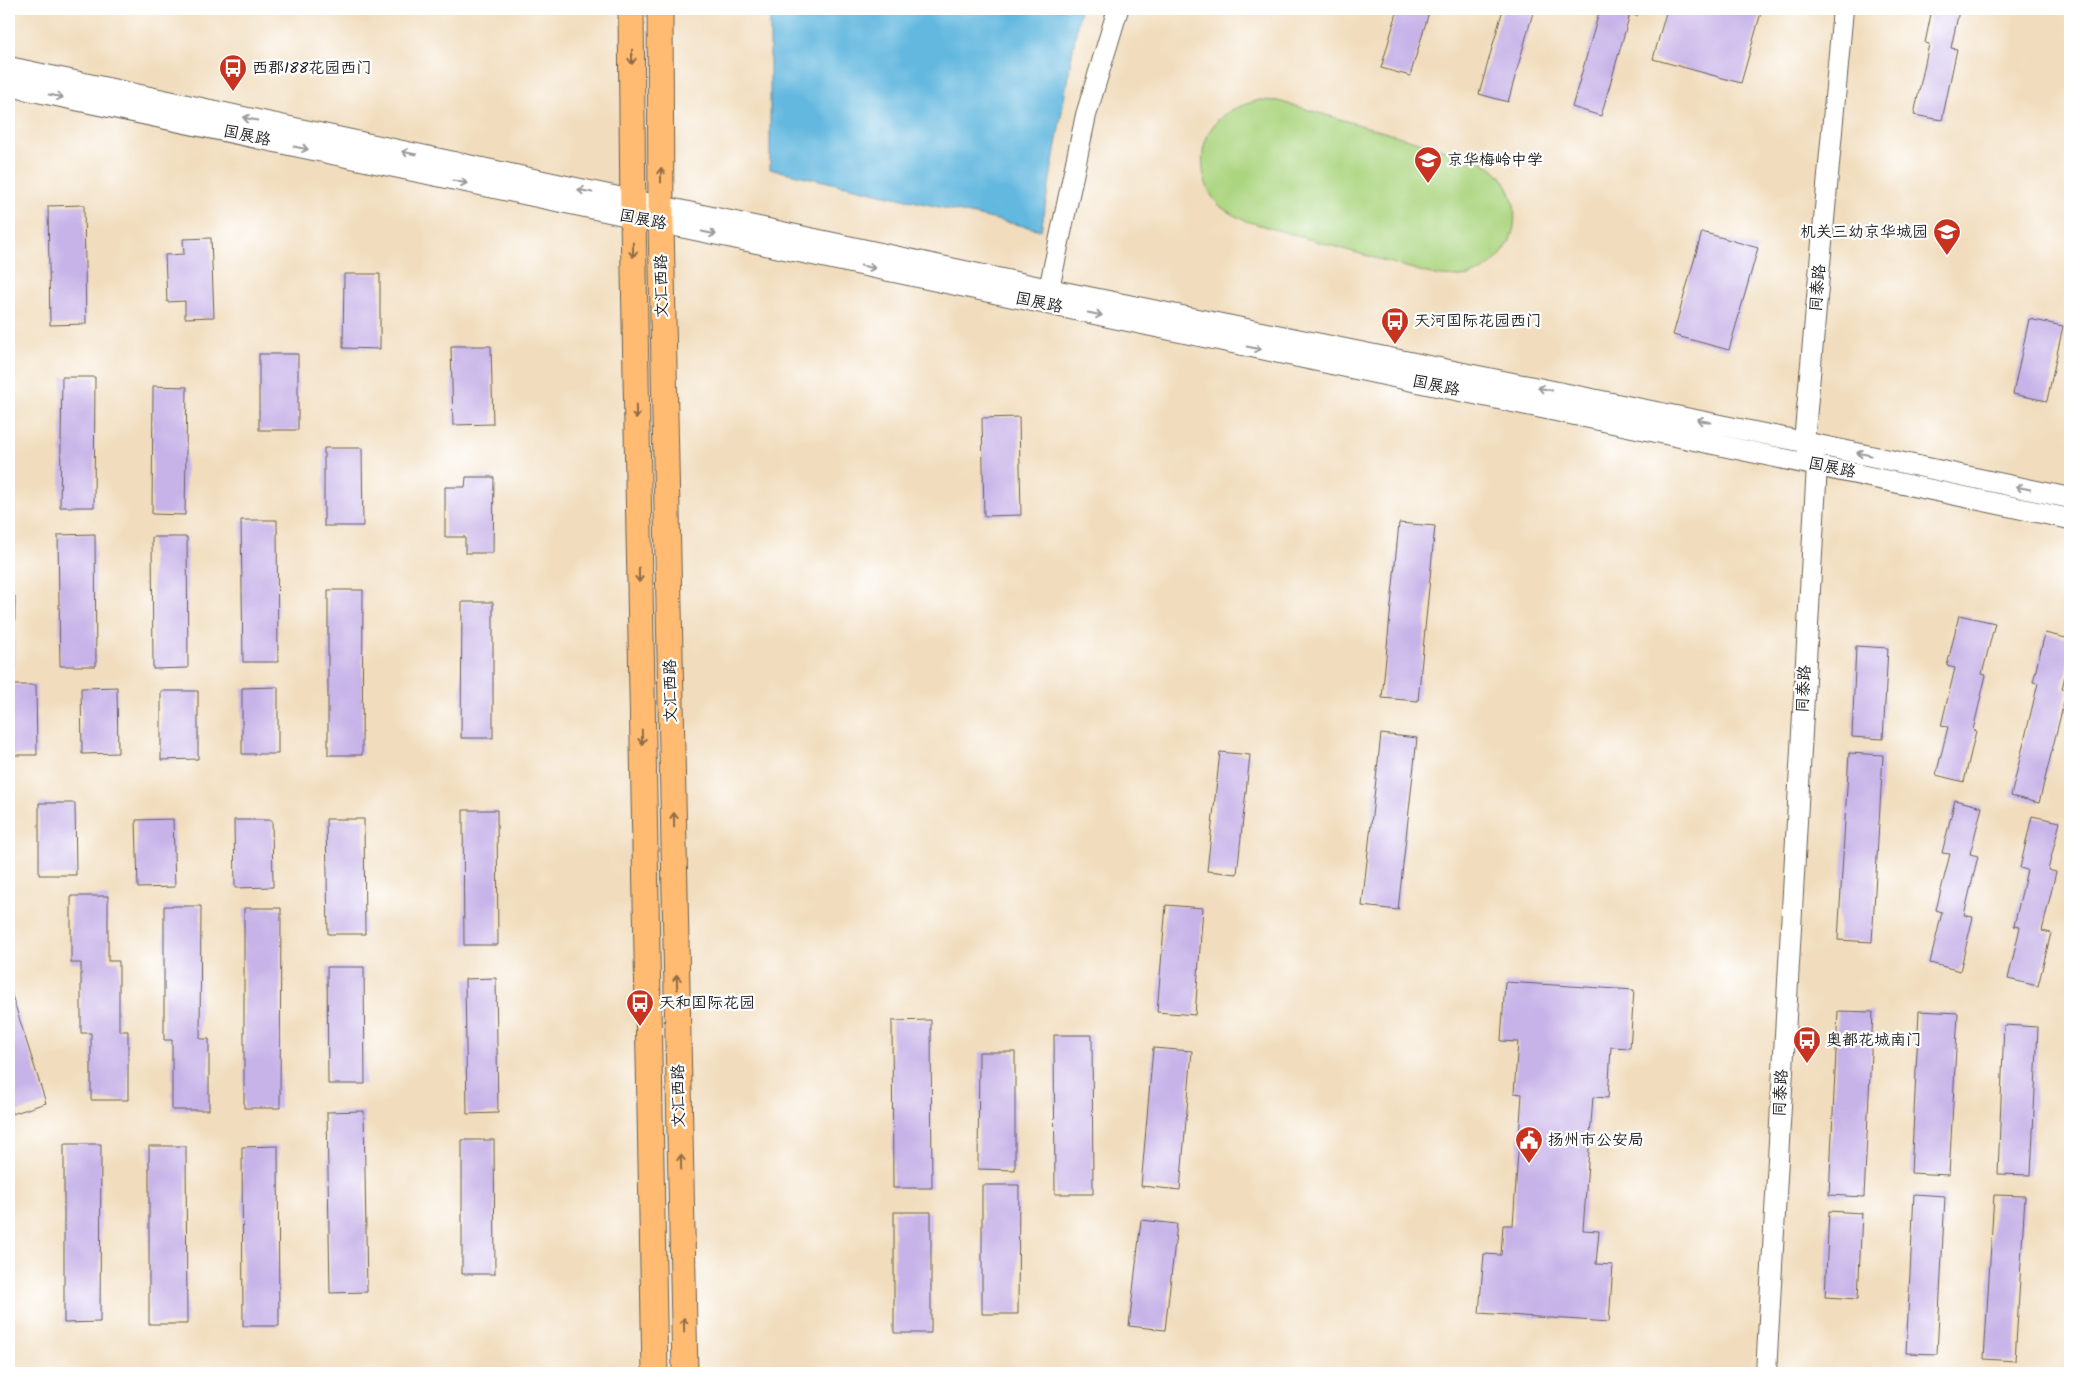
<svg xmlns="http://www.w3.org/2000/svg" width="2079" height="1382" viewBox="0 0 2079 1382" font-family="Kalam,'LXGW WenKai TC',sans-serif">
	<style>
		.green { fill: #acd580; stroke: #64784e }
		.water { fill: #63b8df; stroke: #406a7e }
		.building { fill: #c7b3e8 }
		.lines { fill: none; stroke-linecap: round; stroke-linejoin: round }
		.minor-casing { stroke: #676054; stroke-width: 22 }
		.major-casing { stroke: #676054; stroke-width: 27 }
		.minor { stroke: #fff; stroke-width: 20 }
		.major { stroke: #ffbb71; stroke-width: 25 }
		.oneway { stroke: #8e6c46 }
		.oneway2 { stroke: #999 }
		.labels { text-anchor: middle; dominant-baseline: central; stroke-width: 4.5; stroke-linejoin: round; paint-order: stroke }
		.poi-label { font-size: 16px; fill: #1c1c1c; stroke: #fff; text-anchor: start }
		.street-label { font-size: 16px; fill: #1c1c1c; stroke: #fff }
	</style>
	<rect width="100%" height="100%" fill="#fff"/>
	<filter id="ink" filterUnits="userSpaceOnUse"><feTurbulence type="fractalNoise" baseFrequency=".02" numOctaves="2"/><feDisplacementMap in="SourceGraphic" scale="10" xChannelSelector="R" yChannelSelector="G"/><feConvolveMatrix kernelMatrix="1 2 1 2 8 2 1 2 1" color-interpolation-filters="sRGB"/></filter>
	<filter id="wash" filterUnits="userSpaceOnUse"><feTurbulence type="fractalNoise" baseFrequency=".0096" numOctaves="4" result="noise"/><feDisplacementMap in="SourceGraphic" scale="20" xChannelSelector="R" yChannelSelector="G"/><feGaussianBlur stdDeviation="1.12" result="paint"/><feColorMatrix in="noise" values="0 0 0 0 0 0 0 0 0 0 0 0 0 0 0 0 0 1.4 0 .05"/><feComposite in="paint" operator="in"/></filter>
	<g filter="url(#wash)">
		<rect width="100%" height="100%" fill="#f1ddbd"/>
		<path class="green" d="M1260 100 1278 101 1480 160C1485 164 1492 167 1496 171 1518 193 1521 228 1503 252 1495 262 1482 273 1469 276 1458 278 1445 276 1434 275L1246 221C1237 217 1224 211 1217 203 1196 179 1197 133 1225 114 1236 107 1248 103 1260 100Z"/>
		<path class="water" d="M770 9H1080L1041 230 770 169Z"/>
		<g id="blocks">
			<path class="building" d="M1398 9H1430L1410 76 1381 68Z
				M1503 9H1534L1508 102 1479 94Z
				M1600 9H1639L1637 16 1630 14 1601 116 1572 107Z
				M1667 9H1762L1741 83 1653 59Z
				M1932 9 1959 11 1951 48 1957 49 1942 120 1914 115 1929 44 1925 43Z
				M84 205 86 324 50 325 48 206Z
				M1702 232 1758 248 1729 350 1673 335Z
				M211 238 214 317 185 318V301L167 302 165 255 184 254 183 239Z
				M344 274H380V349L343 348Z
				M2029 319 2063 326 2047 401 2013 394Z
				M451 346H491L493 424 453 425Z
				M259 354H298V430H259Z
				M62 377H95L94 507H60Z
				M153 386 187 387 185 515 152 514Z
				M1019 417 1021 515 984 516 982 418Z
				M324 448H362L363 526H324Z
				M466 477H494L493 553H465V537H445V487H465Z
				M241 520H277L278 662H243Z
				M1399 523 1435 526 1418 701 1382 698Z
				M95 534 96 666H60L58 535Z
				M152 537H187L188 668 153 669Z
				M328 590H363L362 755H328Z
				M9 596H15L14 666H9Z
				M462 602H493V738H461Z
				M1959 615 1995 623 1982 674 1986 675 1973 730 1976 731 1964 782 1936 775 1948 727 1941 726 1955 668 1947 666Z
				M2045 633 2070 639V653L2062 689 2067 690 2039 803 2011 796 2038 683 2033 682Z
				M1856 646 1888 648 1883 739 1852 737Z
				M9 685H36L37 755H9Z
				M117 687 118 753 82 754 81 688Z
				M278 687V754H242V688Z
				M161 691H198V759L161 760Z
				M1381 734 1417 738 1398 910 1362 906Z
				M1220 752 1250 755 1237 874 1207 871Z
				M1849 753 1883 755 1872 942 1838 940Z
				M1955 800 1982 807 1970 854 1978 856 1964 915 1973 917 1960 971 1930 963 1942 912 1936 910 1950 854 1942 853Z
				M39 803H75L76 875H39Z
				M463 810H497L498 945H464Z
				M2032 816 2060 822 2048 870 2056 872 2042 931 2051 933 2038 986 2008 979 2020 927 2014 926 2027 870 2020 868Z
				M173 819 175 887 138 888 136 820Z
				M326 819H364L365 934H328Z
				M234 820H272L273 887 235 888Z
				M71 896H108V961H119V1031H128V1100H91V1033H81V963H71Z
				M1166 905 1203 908 1195 1015 1157 1012Z
				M164 906H201L200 1039H209V1110H172V1040H164Z
				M244 908H281L280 1108H244Z
				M327 967H364L365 1084H328Z
				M496 978 498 1113 467 1114 465 979Z
				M1505 982 1634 990 1630 1048 1611 1047 1608 1098 1593 1097 1583 1230 1599 1231 1596 1264 1613 1265 1609 1322 1479 1313 1484 1254 1501 1255 1503 1225H1513L1522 1094 1514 1093 1518 1042 1501 1041Z
				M9 986 46 1103 12 1114 9 1104Z
				M1838 1011 1873 1012 1864 1197 1829 1195Z
				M1919 1011 1958 1013 1949 1175 1911 1173Z
				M931 1020 932 1188H893L892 1021Z
				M2004 1025 2038 1027 2031 1175 1998 1174Z
				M1054 1035H1092L1093 1194H1055Z
				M1153 1048 1192 1051 1180 1190 1141 1186Z
				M979 1052H1015V1170L978 1169Z
				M364 1111 367 1292 330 1293 327 1112Z
				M462 1140H494L495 1274H462Z
				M64 1144H101L100 1322 64 1323Z
				M149 1146H186L187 1324H149Z
				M278 1146 279 1326H243L242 1147Z
				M982 1185H1019L1018 1314H982Z
				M1914 1194 1945 1196 1937 1354 1906 1353Z
				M1994 1195 2025 1196 2015 1361 1984 1359Z
				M1829 1211 1862 1213 1858 1299 1825 1297Z
				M894 1212H931V1333H894Z
				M1141 1220 1177 1224 1165 1330 1129 1326Z"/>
		</g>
	</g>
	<g filter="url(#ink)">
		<use href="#blocks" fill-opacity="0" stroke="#676054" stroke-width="1"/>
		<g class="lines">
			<g class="minor-casing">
				<path id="minor" d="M9 67 1049 289 1804 442 2070 498
					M9 86 2070 519
					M1049 289 1086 115 1118 9
					M1766 1373 1817 465 1804 442 1843 9"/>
			</g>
			<g class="major-casing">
				<path id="major" d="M631 9 633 218 655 1373
					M660 9 661 223 685 1373"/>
			</g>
			<use href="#minor" class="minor"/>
			<use href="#major" class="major"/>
		</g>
		<defs><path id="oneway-shaft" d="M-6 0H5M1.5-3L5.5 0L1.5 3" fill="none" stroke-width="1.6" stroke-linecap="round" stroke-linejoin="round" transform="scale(1.25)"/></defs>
		<g class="oneway">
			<use href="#oneway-shaft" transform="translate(632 57) rotate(90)"/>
			<use href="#oneway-shaft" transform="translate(661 175) rotate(-90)"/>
			<use href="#oneway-shaft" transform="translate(633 250) rotate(89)"/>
			<use href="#oneway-shaft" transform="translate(636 412) rotate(89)"/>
			<use href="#oneway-shaft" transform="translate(639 575) rotate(89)"/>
			<use href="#oneway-shaft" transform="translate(642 737) rotate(89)"/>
			<use href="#oneway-shaft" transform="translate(674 820) rotate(-91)"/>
			<use href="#oneway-shaft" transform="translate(677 982) rotate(-91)"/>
			<use href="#oneway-shaft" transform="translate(681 1162) rotate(-91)"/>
			<use href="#oneway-shaft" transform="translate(684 1325) rotate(-91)"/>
		</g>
		<g class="oneway2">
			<use href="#oneway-shaft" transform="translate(56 96) rotate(12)"/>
			<use href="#oneway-shaft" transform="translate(250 119) rotate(-168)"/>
			<use href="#oneway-shaft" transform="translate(301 148) rotate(12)"/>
			<use href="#oneway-shaft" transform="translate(409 153) rotate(-168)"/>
			<use href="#oneway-shaft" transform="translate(460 182) rotate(12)"/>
			<use href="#oneway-shaft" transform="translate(585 191) rotate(-168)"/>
			<use href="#oneway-shaft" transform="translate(709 233) rotate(12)"/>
			<use href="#oneway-shaft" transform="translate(868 267) rotate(12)"/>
			<use href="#oneway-shaft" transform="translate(1095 314) rotate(12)"/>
			<use href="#oneway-shaft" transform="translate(1254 348) rotate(12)"/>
			<use href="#oneway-shaft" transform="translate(1545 389) rotate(-169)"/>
			<use href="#oneway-shaft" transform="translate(1704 421) rotate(-169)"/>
			<use href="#oneway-shaft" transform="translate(1864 454) rotate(-168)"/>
			<use href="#oneway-shaft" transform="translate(2023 488) rotate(-168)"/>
		</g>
	</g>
	<defs>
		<g id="bus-pin" transform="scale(1.4375)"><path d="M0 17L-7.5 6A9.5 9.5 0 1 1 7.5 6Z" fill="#c8321e" stroke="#fff"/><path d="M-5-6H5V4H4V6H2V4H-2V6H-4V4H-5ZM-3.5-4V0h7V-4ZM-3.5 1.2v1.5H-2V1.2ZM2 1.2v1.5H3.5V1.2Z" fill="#fff"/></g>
		<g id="school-pin" transform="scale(1.4375)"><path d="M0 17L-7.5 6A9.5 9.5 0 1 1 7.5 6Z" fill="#c8321e" stroke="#fff"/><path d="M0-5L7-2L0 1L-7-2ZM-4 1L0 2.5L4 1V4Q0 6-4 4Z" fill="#fff"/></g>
		<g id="civic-pin" transform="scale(1.4375)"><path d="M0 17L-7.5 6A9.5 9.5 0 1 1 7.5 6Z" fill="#c8321e" stroke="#fff"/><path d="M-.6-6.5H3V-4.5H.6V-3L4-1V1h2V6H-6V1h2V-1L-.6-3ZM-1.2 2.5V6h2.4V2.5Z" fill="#fff"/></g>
	</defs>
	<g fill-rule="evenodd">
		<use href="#bus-pin" x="233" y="68"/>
		<use href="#school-pin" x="1428" y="160"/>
		<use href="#school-pin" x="1947" y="232"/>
		<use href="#bus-pin" x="1395" y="321"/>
		<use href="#bus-pin" x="640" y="1003"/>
		<use href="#bus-pin" x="1807" y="1040"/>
		<use href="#civic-pin" x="1529" y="1140"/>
	</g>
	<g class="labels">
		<g class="poi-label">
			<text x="252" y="68">西郡188花园西门</text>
			<text x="1447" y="160">京华梅岭中学</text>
			<text x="1928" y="232" text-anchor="end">机关三幼京华城园</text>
			<text x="1414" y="321">天河国际花园西门</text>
			<text x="659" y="1003">天和国际花园</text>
			<text x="1826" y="1040">奥都花城南门</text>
			<text x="1548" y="1140">扬州市公安局</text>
		</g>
		<g class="street-label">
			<text transform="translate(247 136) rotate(12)">国展路</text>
			<text transform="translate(643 220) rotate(11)">国展路</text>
			<text transform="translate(662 286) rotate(-91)">文汇西路</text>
			<text transform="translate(1818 288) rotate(-85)">同泰路</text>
			<text transform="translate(1039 303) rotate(12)">国展路</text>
			<text transform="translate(1436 386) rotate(12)">国展路</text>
			<text transform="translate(1832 468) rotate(12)">国展路</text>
			<text transform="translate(1804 689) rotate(-87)">同泰路</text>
			<text transform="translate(671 691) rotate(-91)">文汇西路</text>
			<text transform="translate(1781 1093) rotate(-87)">同泰路</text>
			<text transform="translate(679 1096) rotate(-91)">文汇西路</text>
		</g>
	</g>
	<rect width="2079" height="1382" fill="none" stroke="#fff" stroke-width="30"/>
</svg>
